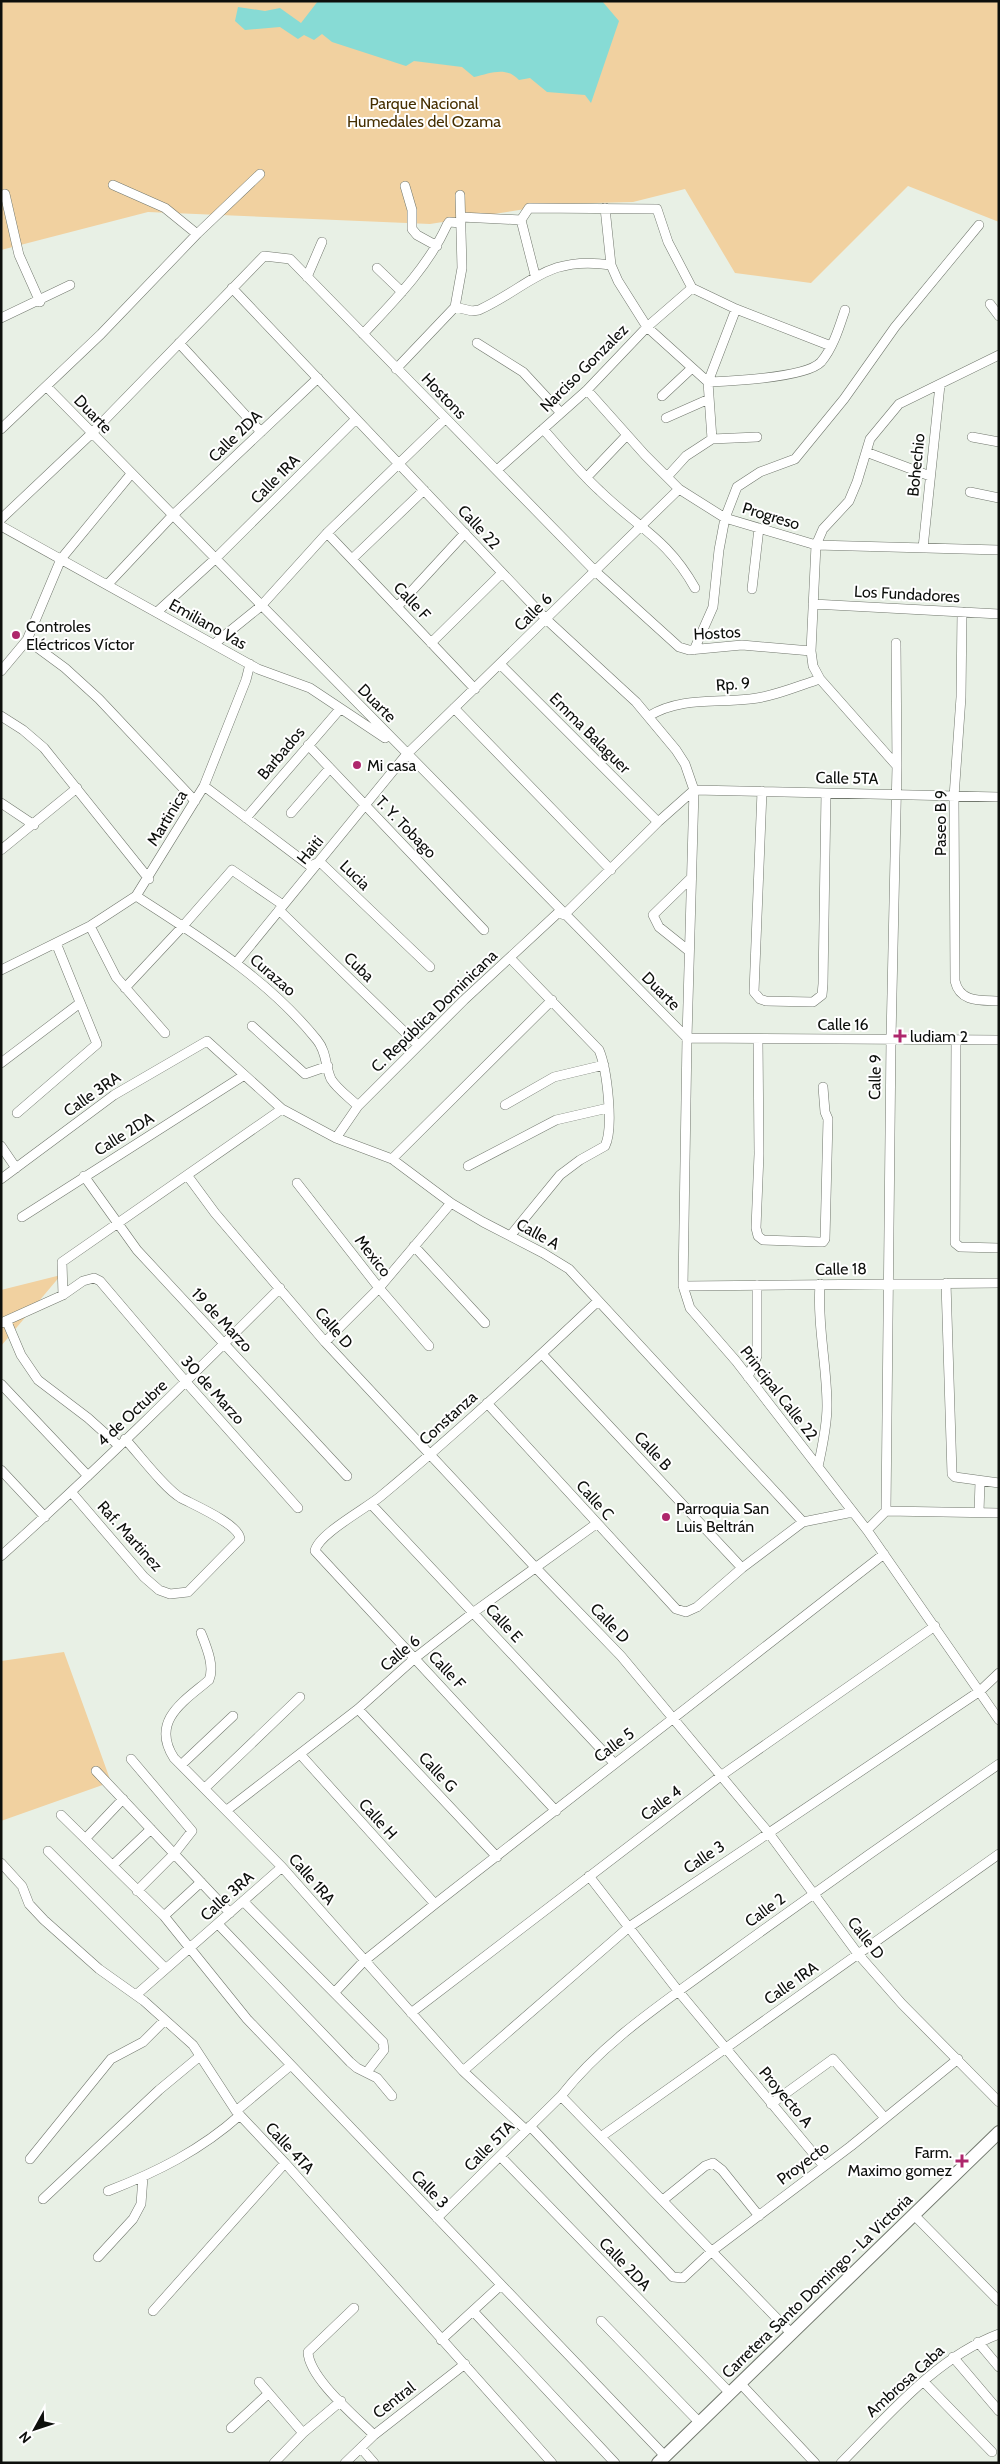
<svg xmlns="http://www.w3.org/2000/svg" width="1000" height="2464" viewBox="0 0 1000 2464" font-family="Cabin,sans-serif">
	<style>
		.green { fill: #f1d1a0 }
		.water { fill: #87dbd5 }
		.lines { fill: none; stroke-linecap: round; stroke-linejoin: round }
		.minor-casing { stroke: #71776d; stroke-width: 10 }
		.secondary-casing { stroke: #71776d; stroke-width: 14 }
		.minor { stroke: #fff; stroke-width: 9 }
		.secondary { stroke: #fff; stroke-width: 12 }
		.poi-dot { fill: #ae276c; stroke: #fff; stroke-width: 2 }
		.labels { text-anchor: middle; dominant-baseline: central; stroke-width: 4; stroke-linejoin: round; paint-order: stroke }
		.park-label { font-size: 16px; fill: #462f01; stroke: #fff }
		.street-label { font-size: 16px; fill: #0d0f0c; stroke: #fff }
		.poi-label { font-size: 16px; fill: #0d0f0c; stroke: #fff; text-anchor: start }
	</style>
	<rect width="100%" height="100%" fill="#e8f0e5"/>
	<path class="green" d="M1 1H999V222L908 186 811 283 735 273 685 189 633 202 557 204 430 224 148 212 1 250Z
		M61 1275 1 1346V1290Z
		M64 1652 111 1782 1 1821V1661Z"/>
	<path class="water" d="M318 1H602L619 21 591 103 585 95 547 92 530 78 519 80C506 66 491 73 474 77L462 67 414 61 406 66 332 42 322 34 314 40 304 35 298 39 280 27 245 30 235 21 238 7 265 11 280 8 301 23Z"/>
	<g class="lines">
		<g class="minor-casing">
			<path id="minor" d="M113 185 165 208 197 234
				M405 186 412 210V229L417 235 437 246
				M5 194 19 255 40 302
				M605 208 611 265
				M461 217 521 220
				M521 220 529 208 657 209 668 242 692 288 736 309 831 346
				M521 220 535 275
				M377 268 402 292
				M307 277 322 242
				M232 288 547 620 636 702 676 750 685 764 694 790 687 1038 683 1286 690 1308 736 1361 867 1530 999 1720
				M990 304 999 316
				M455 307 472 311 479 310C531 286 546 255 611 265L618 281 647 327 708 382C731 381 806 378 821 362 833 348 839 328 845 310
				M1 318 70 285
				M363 334C394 301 428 267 447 225L449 222 461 223
				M179 343 261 432
				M477 343 523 372 561 413
				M396 369 455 307 462 268 460 195
				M47 387 687 1038
				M587 390 645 455 679 489 725 518 816 545 999 550
				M662 396 692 368
				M666 418 709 399
				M1 429 101 334 197 234 260 174
				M543 429C562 450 579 472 600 491 638 528 667 538 695 588
				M972 437 999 442
				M712 439 757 437
				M866 452 930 476
				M497 470 587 390 647 327 692 288
				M587 477 627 435
				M667 477 686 456 712 439 708 382 736 309
				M970 492 999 498
				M1 519 91 434 264 256 290 259 595 571 679 647 689 650 742 645 811 651
				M1 526 258 669 310 688 385 738
				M327 533 475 689
				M923 548 940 385
				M352 559 424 490
				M108 584 172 516 318 378
				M752 589 759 528
				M813 604 999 614
				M397 607 465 533
				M157 612 215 559 356 419
				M962 612 961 697 954 797 955 981C960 1003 981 1000 999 1001
				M27 640 65 668 99 699 195 801
				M431 643 502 573
				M214 644 261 606 327 533 445 419
				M694 650 713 607 719 550 725 518 737 487 760 472 795 459 844 399 895 327 979 225
				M501 665 658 822
				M1 671 27 640 61 559 131 474
				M454 708 611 870
				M1 716 23 730 44 748 149 879
				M649 716C680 697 715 703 750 699 773 697 798 686 820 679
				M308 745 484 930
				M897 766 820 679 813 666 811 651 816 545 823 529 849 501 857 482 870 439 899 404 999 355
				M204 786 310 866 319 862
				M694 790 999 797
				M762 791 754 992 760 999 766 1001 813 1002 822 995 823 984 826 793
				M1 803 34 825
				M291 813 330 768
				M246 818 340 709
				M1 850 77 788
				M320 862 430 967
				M136 896C201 938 268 979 317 1040 327 1052 325 1066 331 1079 337 1089 350 1098 358 1106
				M279 910 418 1045
				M564 915 658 822 694 790
				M90 926 116 977 165 1033
				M689 951 659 927 653 915 691 878
				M510 958 599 1050C607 1069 614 1128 605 1146L580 1160 560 1175 511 1235
				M236 963 406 755 679 489
				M1 970 90 926 136 896 204 786 246 680 250 664
				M125 988 183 926 232 870 283 905
				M252 1026 305 1074 328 1066
				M687 1038 999 1040
				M758 1039 759 1154 756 1228 758 1236 763 1240 819 1242H823L825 1239 828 1119 825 1112 823 1087
				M956 1040 955 1243 960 1247 999 1248
				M1 1063 80 1003
				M505 1105 554 1077 604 1065
				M17 1113 97 1044 56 943
				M336 1138 358 1106 464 1000 560 911
				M1 1146 16 1168
				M392 1159 552 1000
				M468 1166 556 1120 608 1108
				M187 1175 215 1213 325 1342 535 1567 621 1656 768 1832 858 1954 902 2004 999 2102
				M84 1176 137 1250 347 1476
				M1 1179 114 1095 207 1041 282 1109 336 1138 392 1159 451 1203 483 1222 543 1253 569 1269 803 1522
				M297 1183 379 1288 429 1346
				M22 1217 243 1076
				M414 1246 485 1323
				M946 1283 952 1474 955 1477 999 1483
				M683 1286 999 1283
				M63 1295 62 1262 282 1109
				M7 1322 21 1355 38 1380 88 1418 118 1445
				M1 1323 63 1295 83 1281 94 1278 100 1281 186 1382 298 1508
				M325 1342 379 1288 451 1203
				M542 1354 742 1568
				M748 1377 757 1356V1285
				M1 1384 88 1476
				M487 1403 676 1609 686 1612 697 1607 742 1568 803 1522 853 1512
				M818 1467C822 1447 827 1427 827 1406 827 1365 817 1325 820 1284
				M1 1470 45 1517
				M72 1493 144 1577 159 1590 170 1594 188 1592 240 1539C239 1524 194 1505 181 1498 164 1488 140 1455 125 1439
				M371 1504 614 1763
				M886 1511 891 1039 897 766 896 643
				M979 1512 980 1482
				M867 1530 886 1511 999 1513
				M1 1556C97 1470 189 1379 280 1288
				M201 1633C206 1646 215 1666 209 1680 184 1701 150 1721 174 1758L282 1867 463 2071 526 2130
				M358 1709 497 1857
				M300 1754 435 1904
				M131 1759 192 1831 174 1854 137 1891
				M181 1765 233 1716
				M96 1771 230 1913
				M205 1788 300 1697
				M227 1810 358 1709 415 1658 474 1612 596 1524
				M556 1811 315 1551C318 1534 367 1508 381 1496 456 1434 527 1368 598 1301
				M61 1815 164 1916 247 2019 665 2456
				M86 1838 123 1799
				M48 1851 165 1968
				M1 1863 22 1886 29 1904 44 1920 99 1969 144 2001 193 2045 236 2111 285 2163 552 2463
				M113 1865 151 1829
				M589 1876 679 1992 823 2165
				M243 1901 383 2042 384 2050 367 2072
				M164 1916 201 1882
				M218 1924 350 2062 357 2068 377 2078 392 2096
				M335 1992 364 1961 435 1904 884 1554
				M136 1995 282 1867
				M411 2013 722 1775 935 1626
				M463 2071 629 1927 980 1691 999 1673
				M561 2096 791 2333
				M771 2104 833 2059 885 2118
				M236 2111 291 2065
				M530 2126 673 2277 683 2278 712 2251 851 2146 958 2059
				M602 2136 999 1854
				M500 2156 730 2393
				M30 2159 111 2059 143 2042 165 2020
				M108 2191C157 2172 201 2150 240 2115
				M43 2199 159 2090 200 2056
				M663 2200 705 2166 713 2163 722 2170 759 2216
				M915 2216 999 2301
				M437 2218 561 2096C605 2040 666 2001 723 1959 814 1893 906 1828 999 1764
				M98 2257 133 2219 141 2204 143 2177
				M354 2308 308 2352C309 2378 355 2416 374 2435
				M153 2311 285 2163
				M473 2311 615 2463
				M601 2321 699 2422
				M441 2340 501 2285
				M978 2342 999 2367
				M953 2357 999 2411
				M259 2382 303 2433 341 2401
				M924 2382 992 2452
				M740 2383 815 2463
				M231 2428 268 2394
				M361 2448 374 2463
				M274 2463 303 2433
				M345 2463 374 2435 465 2364
				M841 2463C888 2416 935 2358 999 2334"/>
		</g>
		<g class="secondary-casing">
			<path id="secondary" d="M658 2463 999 2132"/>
		</g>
		<use href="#minor" class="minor"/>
		<use href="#secondary" class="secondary"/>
	</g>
	<g class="poi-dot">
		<circle cx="16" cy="635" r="5"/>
		<circle cx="357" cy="765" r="5"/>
		<path d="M897.5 1028.5h5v5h5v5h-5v5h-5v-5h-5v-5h5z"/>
		<circle cx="666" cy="1517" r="5"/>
		<path d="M959.5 2153.5h5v5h5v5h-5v5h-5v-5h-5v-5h5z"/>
	</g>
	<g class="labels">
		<g class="park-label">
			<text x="424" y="103">Parque Nacional<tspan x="424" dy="18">Humedales del Ozama</tspan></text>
		</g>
		<g class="street-label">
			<text transform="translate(584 368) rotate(-45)">Narciso Gonzalez</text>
			<text transform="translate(444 396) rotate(46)">Hostons</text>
			<text transform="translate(93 414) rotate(46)">Duarte</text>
			<text transform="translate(235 436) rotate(-44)">Calle 2DA</text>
			<text transform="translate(916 465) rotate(-84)">Bohechio</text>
			<text transform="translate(275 479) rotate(-45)">Calle 1RA</text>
			<text transform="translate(771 516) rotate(17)">Progreso</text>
			<text transform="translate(479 527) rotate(47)">Calle 22</text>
			<text transform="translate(907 594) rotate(3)">Los Fundadores</text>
			<text transform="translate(412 601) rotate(47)">Calle F</text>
			<text transform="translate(533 612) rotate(-45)">Calle 6</text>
			<text transform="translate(208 624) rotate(29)">Emiliano Vas</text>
			<text transform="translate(717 633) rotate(-3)">Hostos</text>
			<text transform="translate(733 684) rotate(-4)">Rp. 9</text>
			<text transform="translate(377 703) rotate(45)">Duarte</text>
			<text transform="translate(590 733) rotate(45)">Emma Balaguer</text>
			<text transform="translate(281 753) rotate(-50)">Barbados</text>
			<text transform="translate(847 778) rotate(1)">Calle 5TA</text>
			<text transform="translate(167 818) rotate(-59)">Martinica</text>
			<text transform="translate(940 823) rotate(-90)">Paseo B 9</text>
			<text transform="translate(406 827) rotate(46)">T. Y. Tobago</text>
			<text transform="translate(310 850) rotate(-51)">Haiti</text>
			<text transform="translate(355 875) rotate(44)">Lucia</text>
			<text transform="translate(359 967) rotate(44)">Cuba</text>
			<text transform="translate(273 975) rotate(41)">Curazao</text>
			<text transform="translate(661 991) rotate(45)">Duarte</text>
			<text transform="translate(434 1011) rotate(-44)">C. República Dominicana</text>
			<text x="843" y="1024">Calle 16</text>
			<text transform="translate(875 1077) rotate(-89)">Calle 9</text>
			<text transform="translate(92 1094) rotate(-35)">Calle 3RA</text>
			<text transform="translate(124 1134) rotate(-32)">Calle 2DA</text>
			<text transform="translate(538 1234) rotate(29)">Calle A</text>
			<text transform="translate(373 1256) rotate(52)">Mexico</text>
			<text transform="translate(841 1269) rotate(-1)">Calle 18</text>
			<text transform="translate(222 1320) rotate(47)">19 de Marzo</text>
			<text transform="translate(334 1328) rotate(49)">Calle D</text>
			<text transform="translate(213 1390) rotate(48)">30 de Marzo</text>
			<text transform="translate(779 1393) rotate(52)">Principal Calle 22</text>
			<text transform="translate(132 1413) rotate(-43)">4 de Octubre</text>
			<text transform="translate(448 1418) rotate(-42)">Constanza</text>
			<text transform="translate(653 1451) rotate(47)">Calle B</text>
			<text transform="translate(595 1500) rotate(48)">Calle C</text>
			<text transform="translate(130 1536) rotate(48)">Raf. Martinez</text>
			<text transform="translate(504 1623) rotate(47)">Calle E</text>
			<text transform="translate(610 1623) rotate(46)">Calle D</text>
			<text transform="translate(400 1653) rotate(-40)">Calle 6</text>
			<text transform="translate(447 1670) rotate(47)">Calle F</text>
			<text transform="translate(614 1745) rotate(-37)">Calle 5</text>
			<text transform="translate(438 1772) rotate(47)">Calle G</text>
			<text transform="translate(661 1803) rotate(-37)">Calle 4</text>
			<text transform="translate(378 1819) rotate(48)">Calle H</text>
			<text transform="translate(704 1857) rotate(-34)">Calle 3</text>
			<text transform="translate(312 1879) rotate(49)">Calle 1RA</text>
			<text transform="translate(227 1896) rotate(-42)">Calle 3RA</text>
			<text transform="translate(765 1910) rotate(-36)">Calle 2</text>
			<text transform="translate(866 1938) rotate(52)">Calle D</text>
			<text transform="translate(791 1983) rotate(-35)">Calle 1RA</text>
			<text transform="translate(786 2097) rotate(50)">Proyecto A</text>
			<text transform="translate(489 2146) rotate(-45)">Calle 5TA</text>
			<text transform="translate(290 2148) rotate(47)">Calle 4TA</text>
			<text transform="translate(803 2163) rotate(-37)">Proyecto</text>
			<text transform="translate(430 2189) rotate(46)">Calle 3</text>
			<text transform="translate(625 2264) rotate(46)">Calle 2DA</text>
			<text transform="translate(817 2286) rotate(-44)">Carretera Santo Domingo - La Victoria</text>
			<text transform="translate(905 2381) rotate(-42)">Ambrosa Caba</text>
			<text transform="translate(394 2400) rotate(-38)">Central</text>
		</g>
		<g class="poi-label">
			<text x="26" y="626">Controles<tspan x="26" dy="18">Eléctricos Víctor</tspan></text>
			<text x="367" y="765">Mi casa</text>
			<text x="910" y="1036">ludiam 2</text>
			<text x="676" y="1508">Parroquia San<tspan x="676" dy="18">Luis Beltrán</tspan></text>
			<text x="952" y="2152" text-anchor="end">Farm.<tspan x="952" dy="18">Maximo gomez</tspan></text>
		</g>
	</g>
	<rect width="1000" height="2464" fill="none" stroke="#0d0f0c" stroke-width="5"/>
	<g transform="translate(35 2429) rotate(230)" stroke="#ffffff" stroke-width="4" paint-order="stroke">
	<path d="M0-4L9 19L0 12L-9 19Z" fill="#0d0f0c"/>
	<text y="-8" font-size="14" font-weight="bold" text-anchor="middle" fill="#0d0f0c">N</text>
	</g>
</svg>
